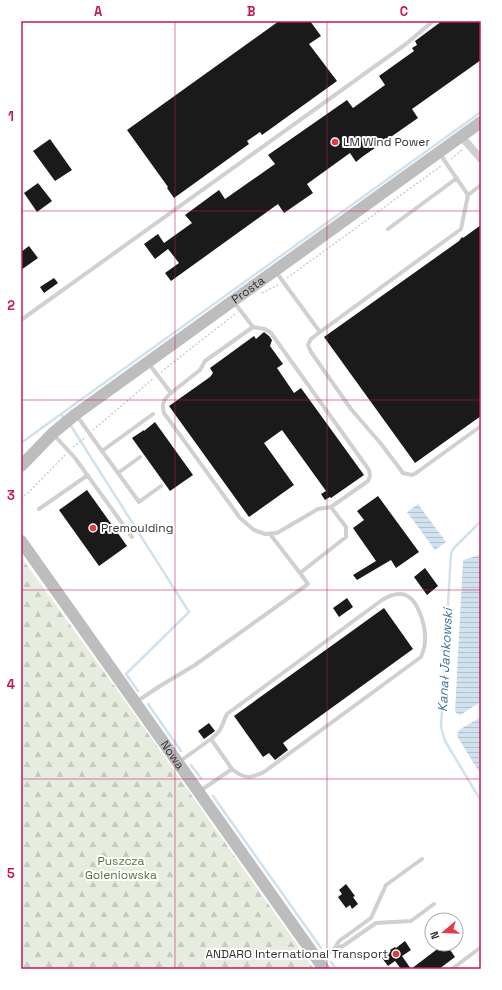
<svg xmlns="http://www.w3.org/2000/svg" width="502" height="990" viewBox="0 0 502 990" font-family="'Space Grotesk',sans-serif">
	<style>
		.forest { fill: url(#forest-firs) }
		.water { fill: url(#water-rules) }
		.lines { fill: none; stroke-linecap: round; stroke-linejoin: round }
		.stream { stroke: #cfe2ee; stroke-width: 2.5 }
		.building { fill: #1a1a1a }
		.path { stroke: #cdcdcd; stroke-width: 1.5; stroke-dasharray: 2 2; stroke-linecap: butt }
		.lane { stroke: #d0d0d0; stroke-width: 4 }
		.street { stroke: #d0d0d0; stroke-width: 8 }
		.secondary { stroke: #bdbdbd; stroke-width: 12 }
		.grid { fill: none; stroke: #c2185b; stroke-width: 1; stroke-opacity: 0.55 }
		.poi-dot { fill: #e63946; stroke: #fff; stroke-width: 1.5 }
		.labels { text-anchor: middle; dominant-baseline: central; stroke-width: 4; stroke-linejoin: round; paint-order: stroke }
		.poi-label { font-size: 12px; fill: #333; stroke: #fff; text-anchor: start }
		.street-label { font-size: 12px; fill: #333; stroke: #fff }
		.park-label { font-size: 12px; fill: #56703f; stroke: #fff }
		.water-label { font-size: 13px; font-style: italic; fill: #3f7597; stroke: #fff }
		.neatline { fill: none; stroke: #c2185b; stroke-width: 1.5 }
		.grid-label { font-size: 13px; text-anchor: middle; font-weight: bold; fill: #c2185b }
	</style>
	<defs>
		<pattern id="forest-firs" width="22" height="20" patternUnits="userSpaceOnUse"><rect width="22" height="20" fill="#e6ecdf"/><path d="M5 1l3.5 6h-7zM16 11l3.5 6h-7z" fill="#c6cbc0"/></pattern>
		<pattern id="water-rules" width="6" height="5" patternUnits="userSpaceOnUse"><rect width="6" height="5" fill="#cfe2ee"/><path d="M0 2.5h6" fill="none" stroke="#b2c2cd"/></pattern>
	</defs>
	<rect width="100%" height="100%" fill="#fff"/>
	<path class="forest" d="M21 557 126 702 314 969H21Z"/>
	<path class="water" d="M418 504 446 542 435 550 407 512Z
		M479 555 481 557V702L460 715 455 712 463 560Z
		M481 717V775L457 736 459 730Z"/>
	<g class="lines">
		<path class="stream" d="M480 141 481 143
			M61 414 481 112
			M71 426 189 612 126 674 138 691
			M21 443 61 414 63 417
			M481 521 453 549 451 553 441 727 445 741 481 801
			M148 704 181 751
			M191 765 201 778
			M213 796 321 948
			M331 962 336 969"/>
	</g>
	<path class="building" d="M279 21H310L321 36 309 44 337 81 262 135 260 132 247 141 249 144 174 198 167 188 168 187 127 130Z
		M442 21H481V60L412 109 418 118 362 157 356 162 350 153 307 184 313 193 284 213 278 204 171 281 165 273 179 263 168 249 155 259 144 244 158 234 164 243 192 223 185 215 219 190 225 199 275 164 268 155 347 100 353 108 385 85 379 76 414 51 412 48 417 45 415 41Z
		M50 139 72 170 55 181 33 151Z
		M38 183 52 201 37 212 24 193Z
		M481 225V416L415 463 324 337 459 241 462 237 463 238Z
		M29 246 38 258 21 270V252Z
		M54 278 58 283 44 293 40 287Z
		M264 332 269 336 272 340 270 346 283 364 277 368 294 393 301 388 364 475 331 498 330 497 325 500 321 494 326 491 282 430 264 443 294 485 249 517 169 406 210 377 213 373 210 368 254 336 256 339Z
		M155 422 193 475 170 491 132 438 144 430V431Z
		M87 490 127 546 99 566 59 510Z
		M378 496 419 552 396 568 391 560 357 580 353 575 376 561 353 528 364 520 357 511Z
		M425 568 438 586 427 595 414 577Z
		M347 598 353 607 339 617 333 608Z
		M384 608 413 649 283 743 288 750 275 760 269 753 263 757 234 716Z
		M209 723 215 731 204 739 198 731Z
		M346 884 355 896 353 897 358 904 352 909 350 905 346 908 338 897 342 894 339 890Z
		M405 941 411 950 402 956 411 969 444 944H446L455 957 439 969H401L395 961 388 966 382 958 391 951 390 950 395 947 396 948Z"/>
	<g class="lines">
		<path class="path" d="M451 159 463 149
			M287 278 441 166
			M262 293 278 285
			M161 372 235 314
			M93 430 154 378
			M73 447 86 437
			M21 498 28 493 65 455"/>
		<path class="lane" d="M440 154 468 195
			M388 229 457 178
			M276 272 320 332 461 229 468 195 481 185
			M21 320 406 44 433 21
			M320 332 311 339 308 345 311 352 351 409 382 445 403 473 412 475 416 473 481 426
			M149 364 171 393 200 370 205 361 253 327 234 302
			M171 393C164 399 161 404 164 413L240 518 254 530 265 534 277 533 318 509 331 507 368 481 370 476 369 470 271 333 265 329 253 327
			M77 416 102 451 153 414
			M53 434 75 458 132 537
			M102 451 118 473 140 457
			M118 473 139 502 161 486
			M39 509 88 475
			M270 534 300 573
			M136 702 160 686 195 665 308 584 300 573 346 537V527L331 507
			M211 739C223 730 221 726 227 714L382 600C387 597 393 594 399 594 418 593 426 627 425 642 425 647 423 652 421 657L264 772C250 779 244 779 232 769
			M179 762 211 739 232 769 200 791
			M422 859 386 885 371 918 339 941 335 948 343 946 376 923 411 921 434 904
			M318 960 335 948
			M452 969 481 947"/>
		<path class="street" d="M461 136 481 159"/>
		<g class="secondary">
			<path id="s1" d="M21 466 53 433 76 414 481 122"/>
			<path id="s2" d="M21 541 324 969"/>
		</g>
	</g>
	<path class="grid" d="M175 21V969M327 21V969M21 211H481M21 400H481M21 590H481M21 779H481"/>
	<g class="poi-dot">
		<circle cx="335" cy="142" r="4"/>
		<circle cx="93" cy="528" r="4"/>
		<circle cx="396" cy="954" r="4"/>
	</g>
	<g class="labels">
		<g class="poi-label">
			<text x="343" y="142">LM Wind Power</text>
			<text x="101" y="528">Premoulding</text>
			<text x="388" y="954" text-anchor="end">ANDARO International Transport</text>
		</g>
		<g class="street-label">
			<text stroke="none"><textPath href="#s1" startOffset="288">Prosta</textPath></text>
			<text stroke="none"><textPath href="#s2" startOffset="262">Nowa</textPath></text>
		</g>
		<g class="park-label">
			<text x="121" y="861">Puszcza<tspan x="121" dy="14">Goleniowska</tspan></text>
		</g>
		<g class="water-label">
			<text transform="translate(445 660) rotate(-87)">Kanał Jankowski</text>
		</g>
	</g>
	<rect width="502" height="990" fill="none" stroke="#ffffff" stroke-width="44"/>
	<g transform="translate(444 932) rotate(251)"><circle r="19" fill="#ffffff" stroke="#adadad"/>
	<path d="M0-3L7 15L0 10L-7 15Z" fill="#e63946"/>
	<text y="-6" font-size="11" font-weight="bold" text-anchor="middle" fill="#333333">N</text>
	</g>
	<rect x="22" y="22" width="458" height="946" class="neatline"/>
	<g class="grid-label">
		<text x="98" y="16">A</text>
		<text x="251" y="16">B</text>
		<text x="404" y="16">C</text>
		<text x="11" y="121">1</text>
		<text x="11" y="310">2</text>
		<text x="11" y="500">3</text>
		<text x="11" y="689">4</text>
		<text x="11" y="878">5</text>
	</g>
</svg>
